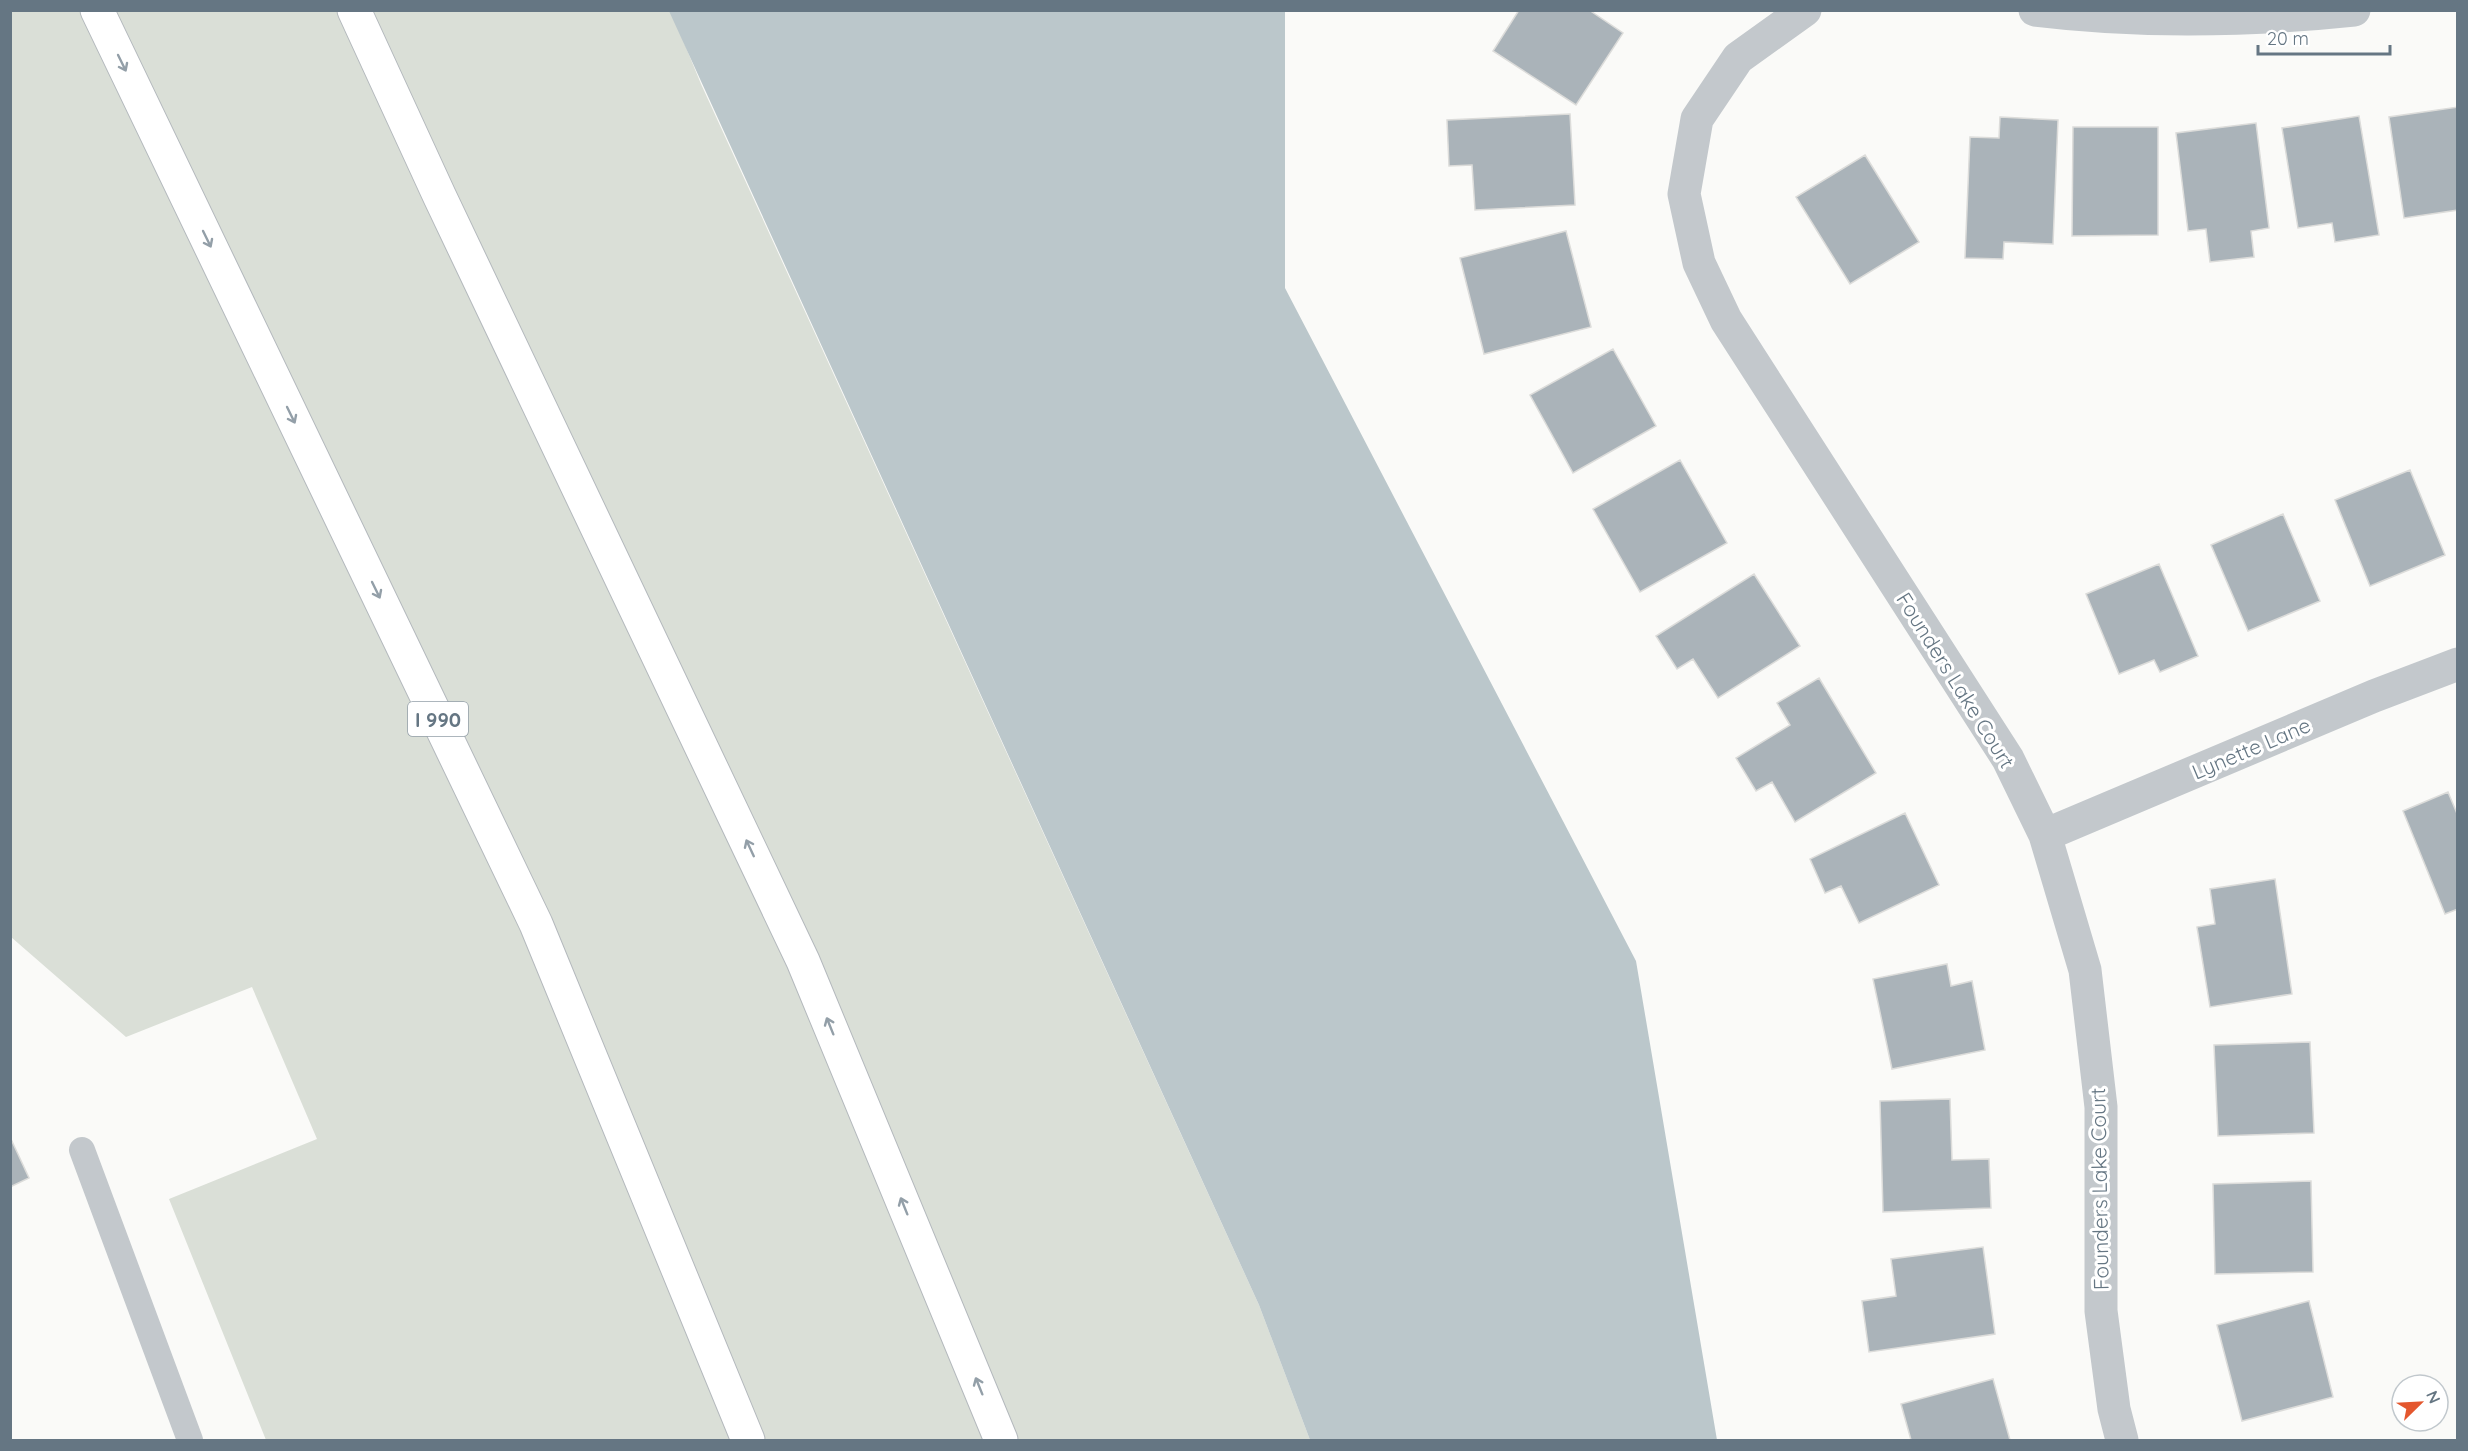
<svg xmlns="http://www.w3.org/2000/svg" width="2468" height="1451" viewBox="0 0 2468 1451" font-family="Quicksand,sans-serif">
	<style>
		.green { fill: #dadfd7 }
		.water { fill: #bbc7cb }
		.building { fill: #aab3b9; stroke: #dcdcda; stroke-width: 1.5 }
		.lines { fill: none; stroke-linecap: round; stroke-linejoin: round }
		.highway-casing { stroke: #b4b9bd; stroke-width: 35 }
		.lane { stroke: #c3c8cc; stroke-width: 26 }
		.street { stroke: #c3c8cc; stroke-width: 33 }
		.highway { stroke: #fff; stroke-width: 33 }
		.oneway { stroke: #939fa8 }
		.labels { text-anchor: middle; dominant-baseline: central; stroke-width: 6; stroke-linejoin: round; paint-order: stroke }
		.shield { fill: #fff; stroke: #939fa8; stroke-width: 1.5 }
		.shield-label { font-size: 20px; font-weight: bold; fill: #657683 }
		.street-label { font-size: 21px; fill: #657683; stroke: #fff }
	</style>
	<rect width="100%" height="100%" fill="#fafaf8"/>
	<path class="green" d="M11 11H671L701 84 1259 1305 1310 1440H266L169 1199 317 1139 252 987 126 1037 11 937Z"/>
	<path class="water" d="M669 11H1285V288L1636 961 1717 1440H1310L1259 1305Z"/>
	<path class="building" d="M1519 10H1589L1623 33 1576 105 1493 51Z
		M2458 107V210L2404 218 2389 117Z
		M1570 114 1575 205 1475 210 1472 165 1449 166 1447 120Z
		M2359 116 2379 235 2335 242 2332 223 2298 228 2282 128Z
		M2000 117 2058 120 2053 244 2004 242 2003 259 1965 258 1970 137 1999 138Z
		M2256 123 2269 228 2251 231 2254 257 2210 262 2206 229 2188 231 2176 133Z
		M2073 127H2158V235L2072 236Z
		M1865 155 1919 242 1850 284 1796 197Z
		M1566 231 1591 327 1484 354 1460 258Z
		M1613 349 1656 426 1573 473 1530 395Z
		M1680 460 1727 543 1640 592 1593 509Z
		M2410 470 2445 555 2370 586 2335 500Z
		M2283 514 2320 601 2248 631 2211 545Z
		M2159 564 2198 656 2160 672 2154 660 2119 674 2086 594Z
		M1754 574 1800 646 1718 698 1693 659 1677 669 1656 636Z
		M1819 678 1876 773 1795 822 1772 782 1756 791 1736 758 1790 725 1777 703Z
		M2448 792 2458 816V909L2445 914 2403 811Z
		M1905 813 1939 885 1859 923 1841 886 1825 893 1810 859Z
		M2275 879 2292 994 2210 1007 2197 927 2215 924 2210 889Z
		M1947 964 1951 986 1972 981 1985 1050 1892 1069 1873 979Z
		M2310 1042 2314 1133 2218 1136 2214 1045Z
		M1950 1099 1952 1160 1989 1159 1991 1208 1883 1212 1880 1101Z
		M10 1137 29 1178 10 1187Z
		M2311 1181 2313 1272 2215 1274 2213 1184Z
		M1983 1247 1995 1334 1869 1352 1862 1301 1896 1296 1891 1259Z
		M2309 1301 2333 1397 2242 1421 2217 1325Z
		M1993 1379 2010 1440H1911L1901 1404Z"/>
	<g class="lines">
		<g class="highway-casing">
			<path id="highway" d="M97 10 536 924 748 1440
				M354 10 439 195 803 961 1001 1440"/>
		</g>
		<path class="lane" d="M82 1150 190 1440"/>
		<path class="street" d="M1805 10 1738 58 1697 119 1684 194 1699 263 1726 320 2008 759 2045 835 2085 970 2101 1107V1311L2114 1409 2122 1440
			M2035 10C2141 23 2248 21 2354 10
			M2045 835 2374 696 2458 664"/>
		<use href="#highway" class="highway"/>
	</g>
	<defs><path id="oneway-shaft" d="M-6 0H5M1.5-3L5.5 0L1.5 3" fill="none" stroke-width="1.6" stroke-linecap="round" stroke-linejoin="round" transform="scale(1.5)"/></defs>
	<g class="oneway">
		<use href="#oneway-shaft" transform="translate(122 63) rotate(64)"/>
		<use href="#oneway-shaft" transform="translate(207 239) rotate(64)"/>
		<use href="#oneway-shaft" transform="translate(291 415) rotate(64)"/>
		<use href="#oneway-shaft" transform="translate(376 590) rotate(64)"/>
		<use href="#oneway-shaft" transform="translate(750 848) rotate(-115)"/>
		<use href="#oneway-shaft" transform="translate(830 1026) rotate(-112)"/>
		<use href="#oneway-shaft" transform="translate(904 1206) rotate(-112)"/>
		<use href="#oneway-shaft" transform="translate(979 1386) rotate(-112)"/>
	</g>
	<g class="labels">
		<rect class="shield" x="408" y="702" width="60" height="34" rx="4.5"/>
		<g class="shield-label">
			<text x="438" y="719">I 990</text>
		</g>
		<g class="street-label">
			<text transform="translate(1956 680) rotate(58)">Founders Lake Court</text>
			<text transform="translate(2251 748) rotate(-23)">Lynette Lane</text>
			<text transform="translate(2099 1189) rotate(-91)">Founders Lake Court</text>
		</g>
	</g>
	<rect width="2468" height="1451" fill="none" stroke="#657683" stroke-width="24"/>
	<g transform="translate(2420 1403) rotate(66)"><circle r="28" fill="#ffffff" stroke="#c1c8cd" stroke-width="1.5"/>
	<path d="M0-4.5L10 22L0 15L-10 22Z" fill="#e4572e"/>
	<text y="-9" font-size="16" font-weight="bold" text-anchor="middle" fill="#657683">N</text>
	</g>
	<path d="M2258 45v9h132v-9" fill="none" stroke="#657683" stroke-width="3"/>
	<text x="2267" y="45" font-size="18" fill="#657683" stroke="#ffffff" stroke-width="4.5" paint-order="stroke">20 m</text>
</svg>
